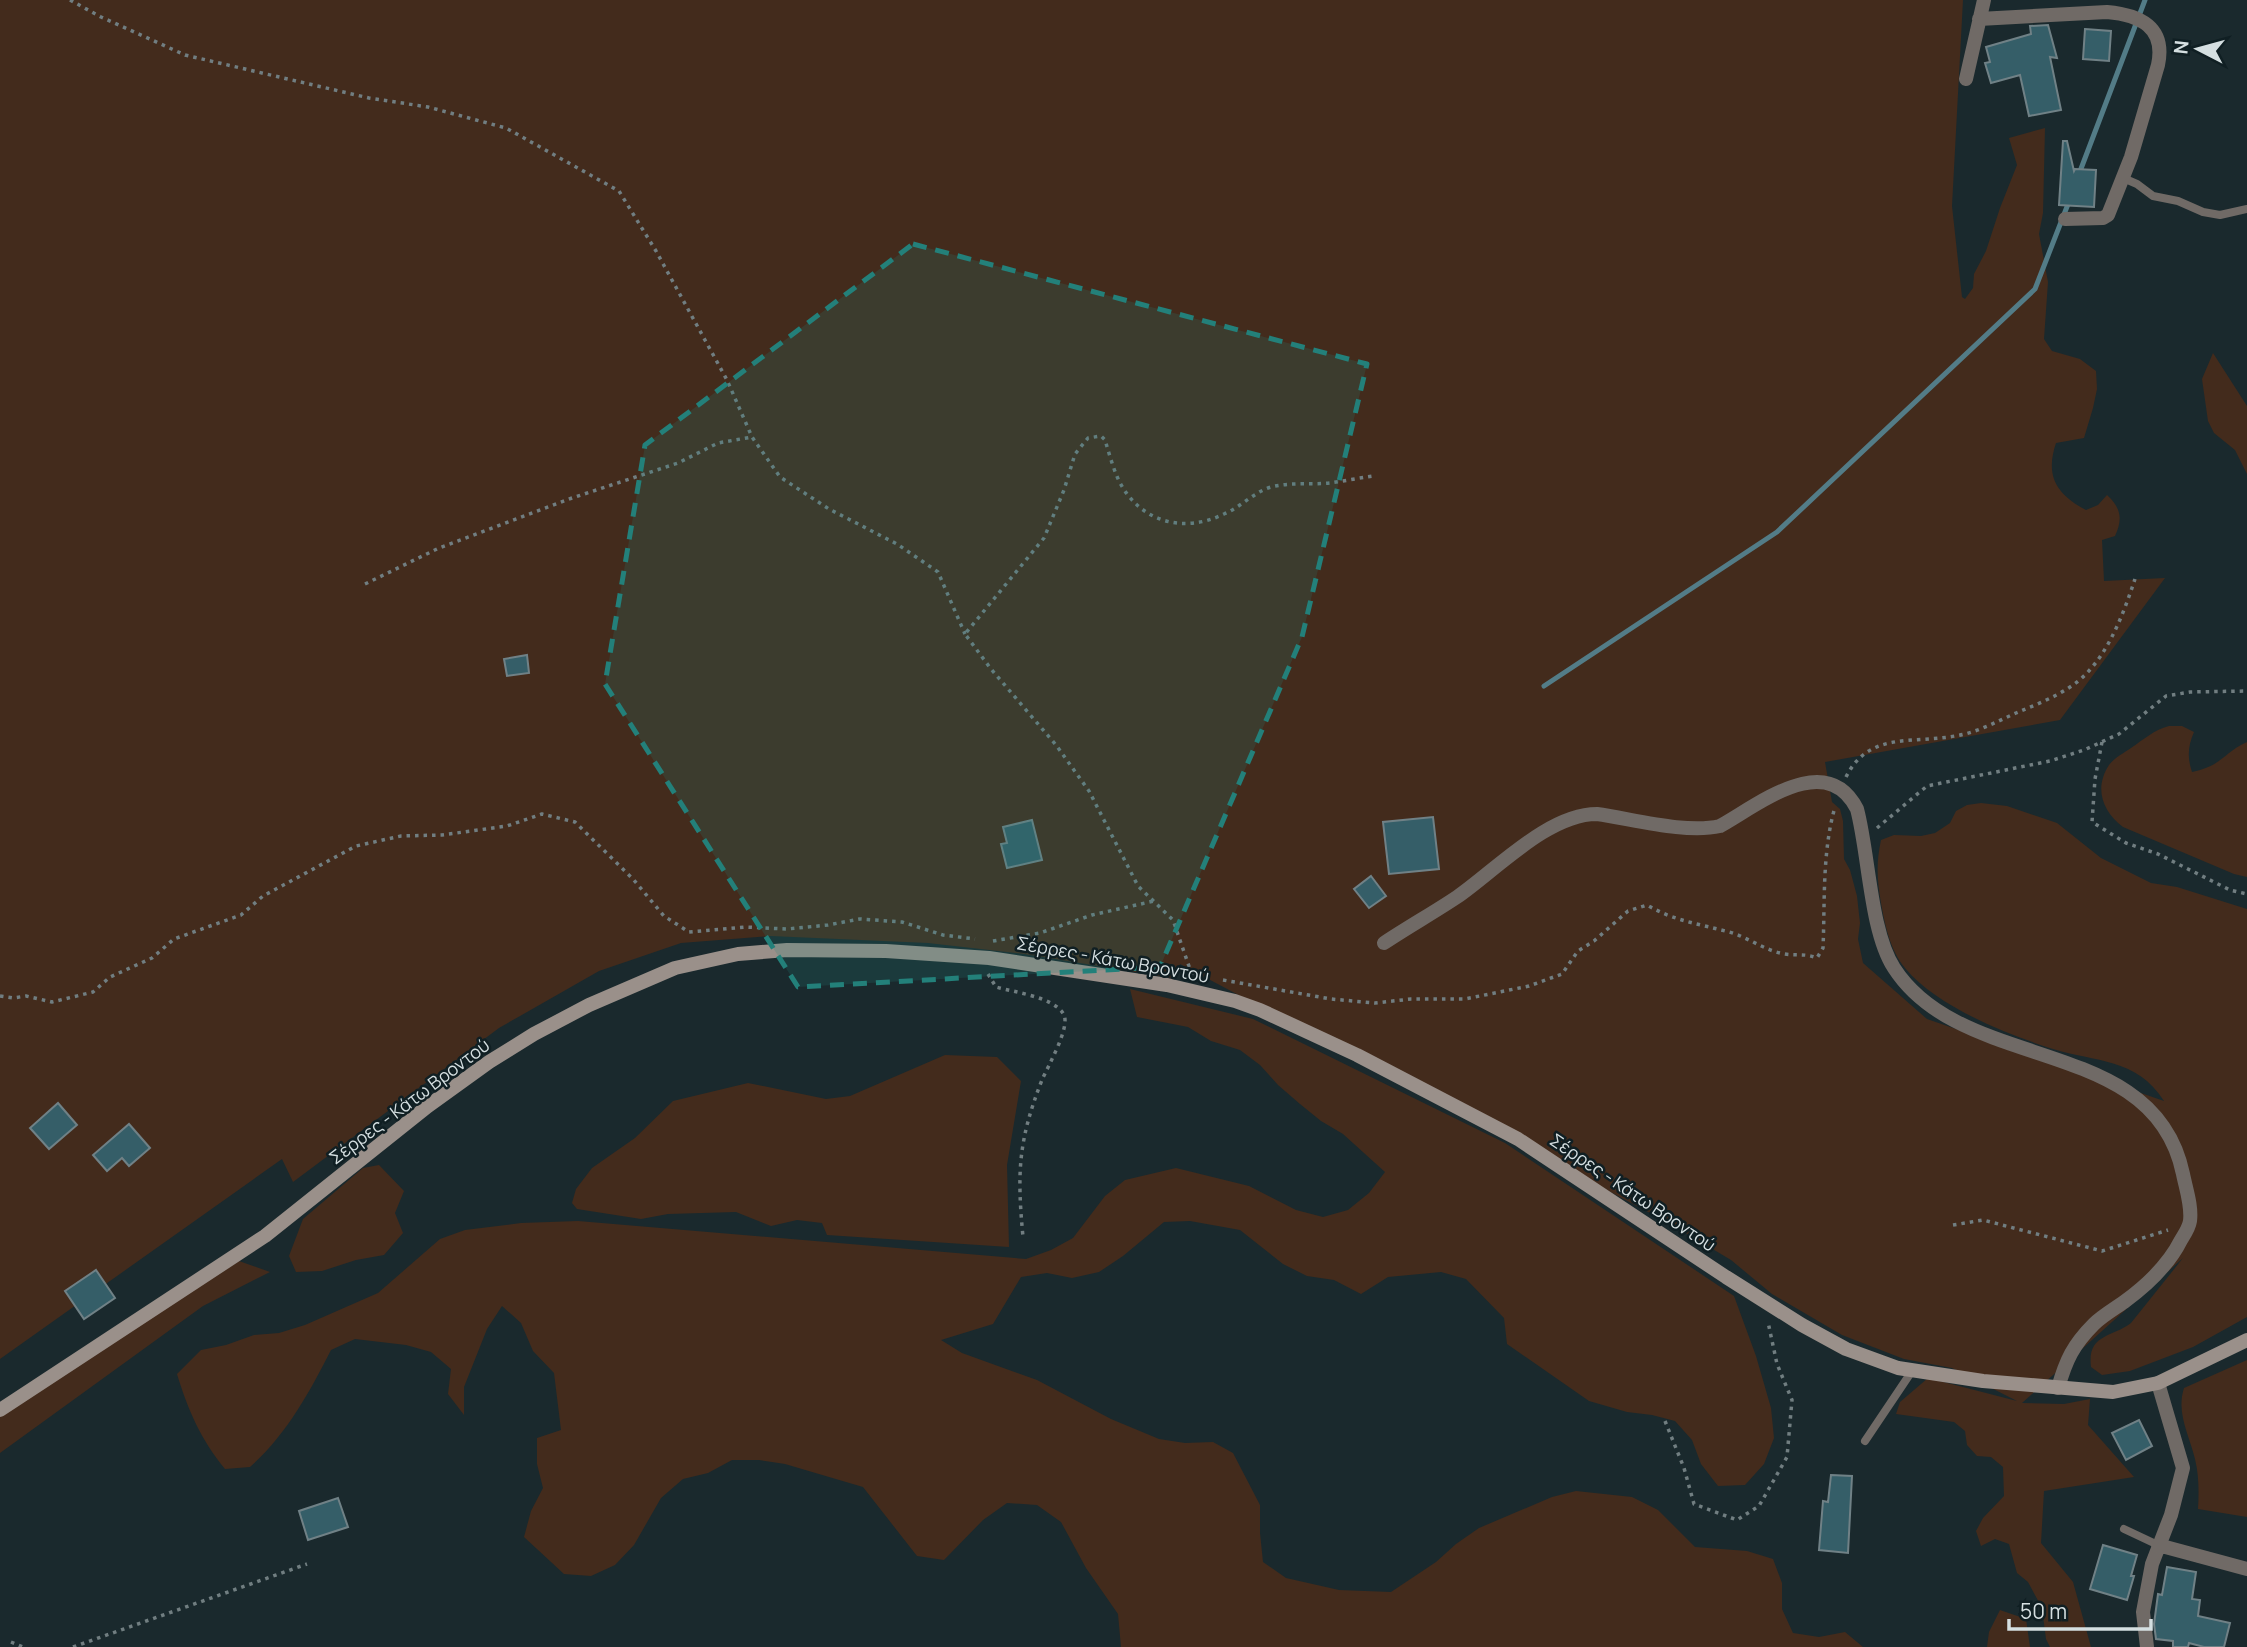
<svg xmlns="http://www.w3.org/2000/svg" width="2247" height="1647" viewBox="0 0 2247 1647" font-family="Manrope,sans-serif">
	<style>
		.green { fill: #432b1c }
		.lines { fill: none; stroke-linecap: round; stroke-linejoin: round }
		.stream { stroke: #537c87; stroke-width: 5 }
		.building { fill: #355e68; stroke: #708186; stroke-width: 2 }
		.path { stroke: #717e81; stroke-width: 3.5; stroke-dasharray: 3.5 5; stroke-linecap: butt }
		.lane { stroke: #706a66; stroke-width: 8 }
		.street { stroke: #706a66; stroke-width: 14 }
		.secondary { stroke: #9a908a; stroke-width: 14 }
		.marked { fill: #23807a; fill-opacity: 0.2; stroke: #23807a; stroke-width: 5; stroke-dasharray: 14 9; stroke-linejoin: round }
		.labels { text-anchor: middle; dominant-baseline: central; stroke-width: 5; stroke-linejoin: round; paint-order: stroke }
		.street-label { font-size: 18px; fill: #d5dfe1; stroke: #101f23 }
	</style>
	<rect width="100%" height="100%" fill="#1a292d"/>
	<path class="green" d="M0 0H1963L1952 206 1962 297 1965 299 1973 288 1974 274 1986 251 2000 208 2017 165 2009 138 2045 128 2043 213 2039 234 2048 282 2044 339 2052 351 2080 359 2096 371 2097 389 2093 408 2084 438 2056 443C2045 476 2056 494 2086 510L2098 505 2107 495C2121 508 2123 519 2115 536L2102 540 2104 581 2165 578 2060 720 1825 762 1832 802 1840 809 1843 821 1844 859 1850 870 1857 896 1860 923 1858 939 1863 963 1927 1019 2164 1101C2137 1058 2095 1062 2053 1049 2006 1034 1936 1006 1905 968 1890 950 1885 925 1881 903 1877 880 1876 863 1881 840L1894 835 1921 836 1935 833 1950 823 1956 811 1967 805 1981 803 2007 806 2057 823 2101 858 2151 883 2177 887 2247 909V1317L2193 1347 2130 1371 2102 1375 2091 1367C2087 1334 2111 1338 2131 1323L2183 1258 2022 1403 2064 1404 2090 1399 2088 1425 2134 1477 2044 1491 2041 1543 2073 1582 2091 1647H2050L2046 1639 2042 1608 2028 1582 2017 1573 2009 1544 1995 1539 1981 1546 1976 1531 1983 1518 2004 1496 2003 1467 1991 1457 1977 1456 1967 1445 1965 1431 1954 1422 1896 1414 1900 1402 1928 1378 2017 1401 1952 1368 1904 1359 1842 1335 1772 1294 1731 1260 1669 1223 1180 964 1173 978 1024 954 928 943 771 936 681 943 599 971 499 1028 293 1182 282 1159 0 1359Z
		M2213 353 2247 406V474L2235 450 2214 433 2208 421 2202 379Z
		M2169 726H2182L2194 732C2188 746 2187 757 2192 772 2222 766 2223 753 2247 742V877L2234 874 2123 827C2102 811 2094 788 2109 765 2114 758 2124 753 2131 748 2144 739 2154 730 2169 726Z
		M1130 989 1253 1019 1505 1143 1734 1296 1756 1356 1771 1408 1774 1438 1764 1464 1745 1485 1718 1486 1701 1464 1692 1440 1675 1421 1652 1415 1627 1412 1589 1401 1507 1344 1504 1318 1466 1279 1441 1272 1388 1277 1361 1294 1334 1280 1307 1276 1283 1264 1240 1230 1190 1221 1164 1222 1123 1256 1099 1272 1072 1278 1047 1273 1021 1277 993 1324 941 1340 962 1353 1037 1380 1111 1419 1159 1439 1185 1443 1213 1442 1233 1453 1260 1505V1533L1263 1562 1286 1578 1339 1590 1391 1592 1436 1562 1456 1544 1479 1528 1552 1497 1576 1491 1632 1497 1658 1510 1695 1547 1747 1551 1773 1559 1782 1583V1609L1793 1633 1819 1637 1845 1632 1863 1647H1121L1118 1614 1086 1568 1061 1522 1037 1505 1007 1503 983 1520 944 1560 917 1556 863 1487 785 1464 759 1460H732L708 1473 683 1479 661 1498 634 1545 615 1565 591 1576 564 1574 524 1537 531 1511 543 1488 537 1464V1438L561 1430 554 1373 533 1351 521 1323 502 1306 487 1329 464 1387V1415L448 1394 451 1369 431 1352 406 1345 355 1339 331 1350C309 1393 287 1434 250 1467L225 1469C201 1440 188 1410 177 1374L201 1350 226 1345 254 1335 279 1333 305 1325 378 1293 440 1239 465 1230 521 1223 578 1221 1026 1259 1051 1250 1073 1238 1105 1196 1125 1180 1176 1168 1249 1186 1296 1210 1323 1217 1348 1210 1369 1193 1385 1172 1343 1134 1321 1121 1300 1104 1278 1085 1260 1065 1240 1050 1211 1041 1188 1027 1137 1017Z
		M945 1055 997 1057 1021 1081 1007 1165 1009 1247 827 1235 822 1223 797 1220 771 1226 736 1212 668 1214 641 1219 577 1209 572 1203 576 1189 592 1168 635 1138 673 1101 748 1083 826 1099 850 1096Z
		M379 1165 404 1191 395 1213 403 1233 384 1255 356 1260 322 1271 296 1272 289 1256 303 1219 363 1168Z
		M239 1261 270 1272 203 1306 0 1453V1416Z
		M2247 1360V1517L2198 1509C2199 1493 2199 1475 2195 1459 2189 1434 2176 1413 2184 1388Z
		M2000 1610 2026 1619 2030 1647H1987L1989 1632Z"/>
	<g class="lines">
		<path class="stream" d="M2079 174 2145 0
			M1544 686 1777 532 2035 289 2070 199"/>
	</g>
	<path class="building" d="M2048 25 2057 58 2050 57 2061 110 2029 116 2020 75 1991 83 1985 63 1990 62 1986 47 2031 34 2030 26Z
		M2085 29 2111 31 2109 61 2083 59Z
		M2063 141H2067L2074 171 2075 169 2096 170 2094 207 2059 205Z
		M527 655 529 673 507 676 504 659Z
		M1433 817 1439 869 1389 874 1383 822Z
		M1032 820 1042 860 1007 868 1001 844 1007 843 1003 827Z
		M1371 876 1386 896 1369 908 1354 889Z
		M58 1103 77 1125 49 1149 30 1128Z
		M129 1124 150 1148 129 1166 122 1158 107 1171 93 1155Z
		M96 1270 115 1298 84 1319 65 1291Z
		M2139 1420 2152 1446 2126 1460 2112 1433Z
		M1831 1475 1852 1476 1848 1553 1819 1550 1823 1501 1828 1502Z
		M338 1498 348 1527 308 1540 299 1511Z
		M2103 1545 2137 1555 2131 1576H2134L2127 1600 2090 1589Z
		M2167 1567 2196 1572 2192 1599 2200 1600 2198 1616 2230 1623 2224 1647H2204L2189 1643 2188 1647H2173V1641L2156 1639 2154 1624 2158 1594 2162 1595Z"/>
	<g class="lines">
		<path class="path" d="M70 0 101 17 185 55 369 98 428 107 506 128 619 191 656 251 727 380 752 437 780 477 829 509 897 544 938 572 965 634
			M365 584 439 548 572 498 678 463 718 443 752 437
			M2102 742 2095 779 2092 822 2126 843 2158 854 2230 890 2247 894
			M1846 777C1869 731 1912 744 1955 736 1976 733 1996 722 2016 713 2035 705 2056 697 2073 685 2106 662 2123 615 2135 579
			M1877 828 1927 786 2050 761 2084 750 2119 734 2166 696 2190 692 2247 691
			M993 941 1040 933 1092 915 1154 901
			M988 974 996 987C1013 992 1055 997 1064 1015 1070 1028 1048 1066 1042 1080 1018 1141 1017 1173 1023 1237
			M1192 975 1173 920 1138 886 1089 791 1056 745 991 669 965 634 1044 538 1064 490 1075 454 1088 438 1101 436 1105 440C1109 453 1113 468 1119 481 1140 522 1183 534 1224 514 1241 507 1254 492 1271 487 1290 482 1311 485 1330 483 1344 481 1359 478 1373 476
			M1223 980 1331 999 1375 1003 1411 999H1465L1529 986 1562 974 1578 951 1594 941 1628 911 1647 905C1674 921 1700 924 1729 932 1748 937 1765 951 1785 954 1796 956 1805 953 1817 958L1823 948C1825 902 1822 852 1835 807
			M0 996 13 998 26 996 52 1002 93 992 110 977 152 958 174 939 241 915 263 896 356 846 401 836 442 835 507 826 542 814 575 822 633 879 664 916 689 932 745 927 787 929 828 925 860 919 902 922 943 935 975 939
			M1953 1225 1983 1220 2102 1251 2168 1230
			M1665 1421 1684 1468 1694 1504 1737 1520 1759 1506 1787 1457 1792 1400 1777 1364 1768 1322
			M11 1642 23 1647
			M73 1647 307 1564"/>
		<path class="lane" d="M2123 178 2137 184 2153 196 2178 201 2203 212 2220 215 2247 209
			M1865 1441 1912 1371
			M2124 1529 2158 1545"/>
		<path class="street" d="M1979 19 2107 12C2140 15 2166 27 2158 65L2131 157 2108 215 2103 218 2065 219
			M1966 79 1984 0
			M1384 943C1408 927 1433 913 1457 897 1496 870 1548 814 1597 814 1633 819 1686 834 1720 826 1758 805 1826 749 1857 809 1869 854 1870 931 1894 968 1963 1075 2154 1033 2183 1174 2186 1189 2192 1206 2190 1221 2189 1228 2184 1235 2181 1240 2168 1266 2146 1286 2124 1302 2114 1309 2102 1316 2094 1324 2073 1345 2066 1360 2058 1388
			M2158 1545 2247 1569
			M2147 1647 2143 1612 2152 1564 2171 1515 2183 1468 2158 1383"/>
		<path class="secondary" d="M0 1410 265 1236 428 1106 489 1062 534 1034 589 1005 675 968 738 954 787 950 886 951 989 958 1167 985 1235 1001 1260 1010 1357 1055 1518 1139 1726 1277 1802 1325 1846 1349 1898 1368 1983 1381 2113 1392 2158 1383 2247 1340"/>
	</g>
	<path class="marked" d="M913 244 1367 364 1302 637 1160 967 798 987 605 684 645 445Z"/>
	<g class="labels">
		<g class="street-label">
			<text transform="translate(1113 959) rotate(10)">Σέρρες - Κάτω Βροντού</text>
			<text transform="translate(409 1101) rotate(-37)">Σέρρες - Κάτω Βροντού</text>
			<text transform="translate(1633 1192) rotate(34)">Σέρρες - Κάτω Βροντού</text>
		</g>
	</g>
	<g transform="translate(2198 49) rotate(276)" stroke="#101f23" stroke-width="5" paint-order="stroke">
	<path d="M0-5L12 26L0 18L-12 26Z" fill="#d5dfe1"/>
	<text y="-10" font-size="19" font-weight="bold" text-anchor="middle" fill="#d5dfe1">N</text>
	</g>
	<path d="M2009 1619v10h142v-10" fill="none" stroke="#d5dfe1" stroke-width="3.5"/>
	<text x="2020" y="1619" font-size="21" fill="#d5dfe1" stroke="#101f23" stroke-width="5" paint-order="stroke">50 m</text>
</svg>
